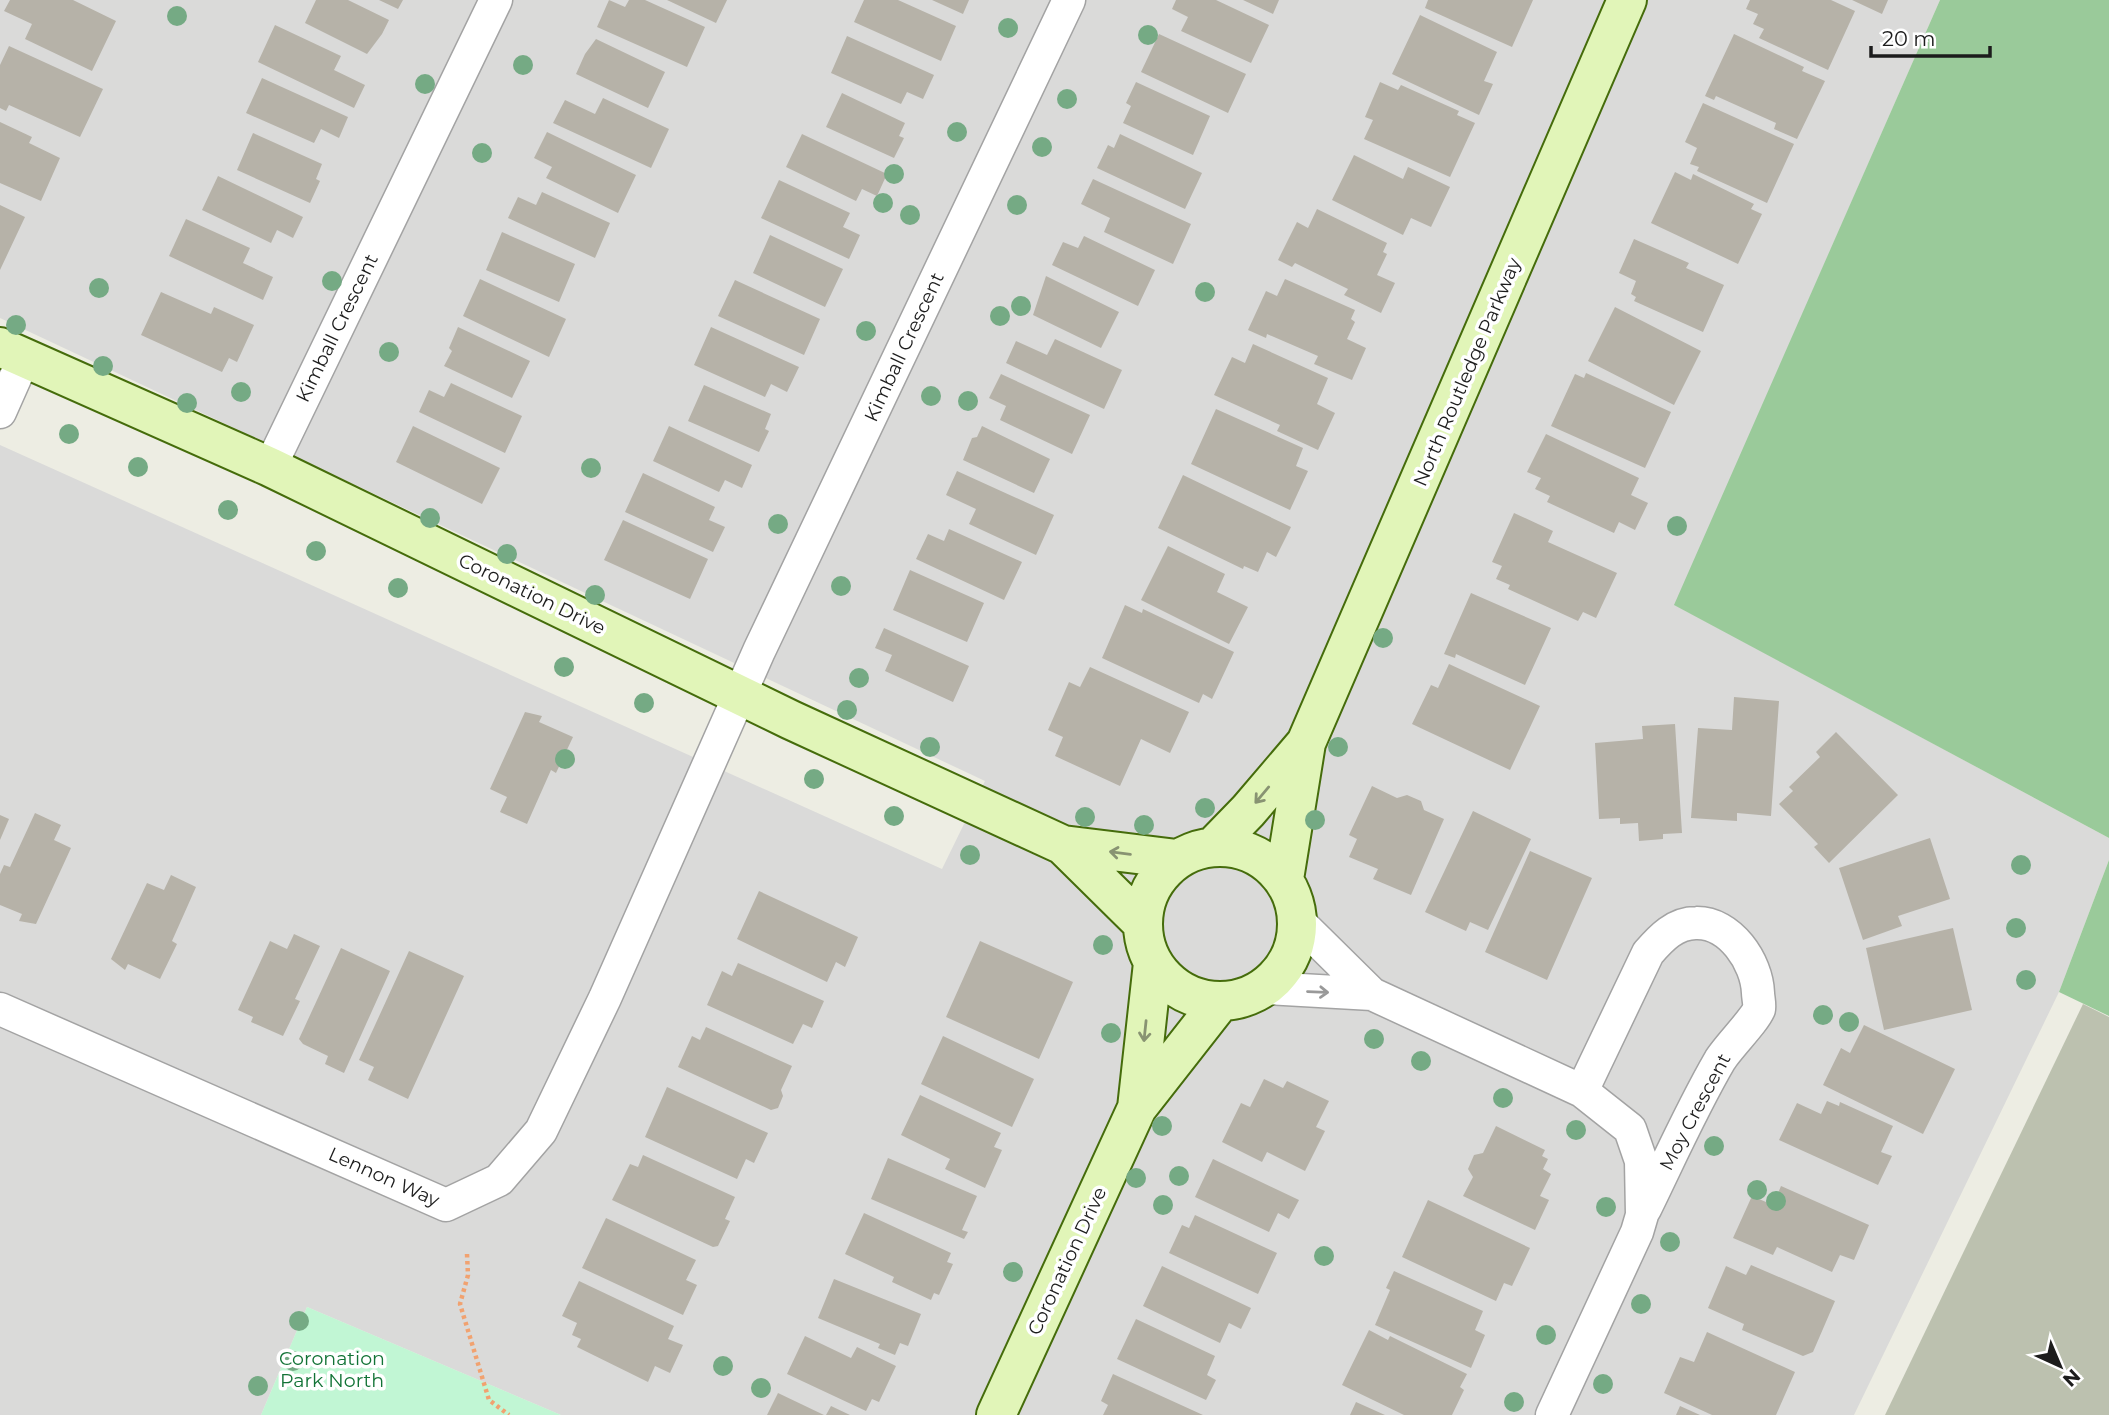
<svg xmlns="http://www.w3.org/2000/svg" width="2109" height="1415" viewBox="0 0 2109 1415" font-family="Montserrat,sans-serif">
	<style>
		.residential { fill: #dadad9 }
		.construction { fill: #bcc1af }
		.forest { fill: #9aca9a }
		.park { fill: #c1f6d4 }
		.building { fill: #b6b2a8 }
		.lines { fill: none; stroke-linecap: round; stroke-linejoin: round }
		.street-casing { stroke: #a3a3a3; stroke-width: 35 }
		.secondary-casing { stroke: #456c0b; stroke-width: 42 }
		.path { stroke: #f1a270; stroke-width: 4.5; stroke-dasharray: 3.5 3.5; stroke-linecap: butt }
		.street { stroke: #fff; stroke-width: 32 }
		.secondary { stroke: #e1f5b8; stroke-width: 38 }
		.tree { fill: #75aa84 }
		.oneway { stroke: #889372 }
		.oneway2 { stroke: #999 }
		.labels { text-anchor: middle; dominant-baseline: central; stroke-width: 7; stroke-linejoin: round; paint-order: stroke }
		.street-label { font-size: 19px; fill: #1c1c1c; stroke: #fff }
		.park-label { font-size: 19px; fill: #127336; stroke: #fff }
	</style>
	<rect width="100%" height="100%" fill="#edede3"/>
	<path class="residential" d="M0 0H1940L1675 605 2109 838V860L2059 992 1854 1415H561L307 1307 261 1415H0V445L942 869 985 781 0 318Z"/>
	<path class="construction" d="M2083 1004 2109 1017V1415H1885Z"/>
	<path class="forest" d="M1940 0H2109V838L1674 605Z
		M2109 860V1016L2059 992Z"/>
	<path class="park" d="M307 1307 561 1415H261Z"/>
	<path class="building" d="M10 0H73L116 21 92 71 25 39 32 24 4 11Z
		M316 0H348L389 20 382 34 367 54 305 23Z
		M379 0H403L398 9Z
		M609 0 625 7 629 0H645L705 27 687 67 597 27Z
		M667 0H727L716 23Z
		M864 0H898L956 26 941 61 854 22Z
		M932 0H969L963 14Z
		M1176 0H1216L1269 25 1251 63 1181 31 1188 17 1172 9Z
		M1243 0H1279L1273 14Z
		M1428 0H1533L1512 47 1425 8Z
		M1750 0H1831L1855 11 1828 70 1759 38 1764 29 1753 24 1758 14 1746 9Z
		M1852 0H1888L1882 14Z
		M1420 15 1497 52 1484 81 1493 84 1479 115 1392 74Z
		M275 25 341 56 334 70 365 85 354 108 258 62Z
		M1159 34 1246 74 1228 113 1141 72Z
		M1734 34 1804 67 1802 71 1825 81 1797 139 1774 129 1776 123 1716 96 1714 100 1705 96Z
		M847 36 934 75 923 99 907 92 901 104 831 73Z
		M596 39 665 72 648 108 576 74 585 54Z
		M9 46 103 89 80 137 9 105 6 111 0 108V65Z
		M262 78 348 117 339 138 321 129 314 143 246 113Z
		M1136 82 1210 116 1193 155 1123 123 1131 106 1126 103Z
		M1380 82 1398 90 1401 85 1459 111 1457 115 1475 123 1450 177 1364 139 1373 120 1365 117Z
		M842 93 905 123 899 136 904 138 894 158 826 127Z
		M603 98 669 129 651 168 553 123 565 100 595 114Z
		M1703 103 1794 144 1767 203 1697 171 1699 167 1690 164 1697 148 1685 142Z
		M0 122 32 137 29 143 60 158 41 201 0 183Z
		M547 132 636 175 618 213 546 178 552 167 534 158Z
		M253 133 322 164 316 179 320 181 310 203 237 170Z
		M802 134 887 174 877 196 862 189 856 201 786 167Z
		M1120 134 1202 173 1185 209 1097 168 1108 145 1114 148Z
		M1354 155 1403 179 1408 167 1450 187 1431 227 1411 218 1403 235 1332 200Z
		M1675 172 1691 180 1693 174 1754 204 1751 209 1762 214 1738 264 1651 223Z
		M218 176 303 217 293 238 277 230 271 243 202 210Z
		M1093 179 1191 224 1173 264 1104 232 1110 218 1081 204Z
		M779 180 850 213 843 227 860 235 849 259 761 218Z
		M542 192 610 223 595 258 508 218 518 197 536 205Z
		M0 205 25 217 0 270Z
		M1317 209 1387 243 1383 252 1387 254 1377 275 1395 283 1381 313 1344 295 1348 289 1295 263 1292 267 1278 260 1297 222 1308 228Z
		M186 219 250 248 243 263 273 277 263 300 169 256Z
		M502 232 575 264 559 302 486 270Z
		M770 235 843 269 825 307 753 273Z
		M1084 236 1155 270 1138 306 1052 265 1063 242 1078 248Z
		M1634 239 1689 263 1686 268 1724 285 1703 332 1634 301 1636 297 1631 294 1636 281 1619 273Z
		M1046 276 1119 312 1101 348 1033 315Z
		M480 279 566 319 549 357 463 316Z
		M1285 279 1355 310 1351 319 1355 322 1347 339 1366 348 1352 380 1314 364 1318 356 1267 334 1266 338 1248 330 1266 291 1277 296Z
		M735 280 820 319 804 355 718 316Z
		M161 292 211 314 214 307 254 325 237 362 229 358 222 372 141 335Z
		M1615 307 1701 351 1674 405 1588 361Z
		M458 327 530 361 512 398 444 366 452 351 449 348Z
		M711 327 799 367 787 392 771 384 765 397 694 365Z
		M1055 339 1122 370 1104 409 1006 363 1016 341 1047 355Z
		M1253 344 1328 378 1317 404 1335 413 1318 450 1277 431 1280 425 1214 395 1232 357 1245 363Z
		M1586 373 1671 412 1645 468 1551 426 1575 374 1584 378Z
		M1001 374 1090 415 1072 454 1000 420 1006 406 989 398Z
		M451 383 522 416 505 453 419 412 429 390 444 397Z
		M704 385 771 414 765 429 769 431 759 452 688 421Z
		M1216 409 1303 448 1296 466 1308 471 1290 510 1191 464Z
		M413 426 500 468 482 504 396 462Z
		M669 426 752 465 742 488 725 480 719 492 653 461Z
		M982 426 1050 459 1034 493 963 460 972 438 977 437Z
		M1546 434 1639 478 1631 495 1648 503 1635 530 1619 522 1614 533 1547 502 1550 496 1535 489 1541 478 1527 472Z
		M957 471 1054 515 1036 555 969 524 976 509 946 495Z
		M643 473 715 507 709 520 725 527 713 552 625 512Z
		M1183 475 1291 527 1276 557 1267 552 1258 572 1244 566 1243 569 1158 528Z
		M1514 513 1553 531 1548 542 1617 573 1596 618 1583 612 1578 621 1508 589 1510 585 1496 579 1502 566 1492 562Z
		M623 520 708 559 690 599 604 560Z
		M949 529 1022 562 1004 600 916 559 928 534 944 541Z
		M1168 546 1225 574 1217 592 1248 607 1229 644 1141 600Z
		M910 570 984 603 967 642 893 610Z
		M1471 593 1551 628 1525 685 1456 654 1455 658 1444 654Z
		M1125 605 1142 613 1143 609 1234 652 1212 699 1203 694 1199 703 1102 658Z
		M884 628 969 666 953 702 885 671 892 655 875 648Z
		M1449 664 1540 706 1510 770 1412 724 1431 685 1438 688Z
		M1090 667 1189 712 1170 753 1141 739 1120 786 1055 756 1063 737 1048 730 1069 682 1080 687Z
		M1734 697 1779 701 1771 816 1737 813V821L1691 818 1698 728 1732 730Z
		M525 712 542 716 539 722 573 737 556 773 551 770 527 824 500 812 507 797 490 789Z
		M1675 724 1682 833 1663 834V839L1639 841 1638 823 1620 824V818L1599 819 1595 743 1643 739 1642 726Z
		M1836 732 1898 795 1829 863 1814 847 1818 844 1779 804 1793 791 1789 787 1820 757 1816 752Z
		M1372 786 1397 798 1407 795 1421 801 1424 810 1444 819 1411 895 1373 879 1378 869 1349 857 1357 839 1349 835Z
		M1473 811 1531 839 1488 930 1470 922 1466 931 1425 912Z
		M35 813 61 825 54 840 71 848 36 924 19 921 22 914 0 905V874L4 865 10 867Z
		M0 815 9 819 0 840Z
		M1930 838 1950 899 1898 916 1902 926 1863 940 1839 868Z
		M1530 851 1592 878 1547 980 1485 952Z
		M171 875 196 887 172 941 177 944 160 979 128 964 125 970 111 959 147 883 164 890Z
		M759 891 858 937 845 967 836 962 827 982 737 939Z
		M1953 928 1972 1010 1884 1030 1866 948Z
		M294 934 320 946 295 999 300 1001 283 1036 251 1022 253 1017 238 1010 270 941 287 949Z
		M980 941 1073 982 1039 1059 946 1017Z
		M341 948 390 971 344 1073 325 1064 328 1056 303 1044 299 1039Z
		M409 951 464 976 408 1099 368 1080 374 1067 359 1060Z
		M738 963 824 1001 812 1028 803 1024 793 1044 707 1005 722 971 732 976Z
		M1864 1025 1955 1069 1923 1134 1823 1085 1841 1048 1850 1053Z
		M706 1027 792 1066 781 1090 783 1096 778 1108 771 1110 678 1067 692 1036 700 1040Z
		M943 1036 1034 1079 1012 1127 921 1084Z
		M1264 1079 1283 1088 1287 1081 1329 1101 1316 1127 1325 1131 1305 1171 1267 1152 1262 1162 1222 1142 1241 1103 1250 1107Z
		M667 1087 768 1133 754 1163 746 1159 737 1179 645 1137Z
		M920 1095 1001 1133 994 1147 1002 1150 985 1188 945 1169 950 1159 901 1135Z
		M1827 1101 1839 1106 1840 1102 1893 1126 1881 1152 1892 1156 1878 1185 1779 1140 1797 1103 1821 1114Z
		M1496 1126 1545 1150 1542 1156 1548 1159 1543 1169 1551 1174 1540 1196 1549 1200 1535 1230 1463 1196 1473 1177 1468 1169 1474 1155 1483 1153Z
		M643 1155 735 1197 725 1219 730 1221 718 1246 713 1247 612 1200 630 1164 638 1167Z
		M888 1158 977 1196 962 1230 968 1232 964 1239 871 1199Z
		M1213 1159 1299 1200 1289 1219 1278 1213 1269 1232 1195 1197Z
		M1781 1186 1869 1225 1854 1260 1840 1255 1832 1272 1777 1247 1773 1255 1733 1238 1752 1196 1773 1205Z
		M1428 1200 1530 1248 1512 1286 1504 1283 1496 1301 1402 1257Z
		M864 1213 951 1253 947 1262 953 1264 939 1295 934 1293 931 1300 892 1282 894 1277 845 1254Z
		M1195 1215 1277 1253 1258 1294 1169 1253 1182 1225 1189 1228Z
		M606 1218 696 1260 686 1280 697 1285 683 1315 582 1268Z
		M1751 1265 1835 1301 1813 1352 1803 1356 1742 1330 1744 1324 1708 1308 1726 1266 1746 1275Z
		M1162 1266 1251 1308 1241 1329 1229 1323 1220 1343 1143 1306Z
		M1394 1271 1483 1311 1475 1330 1485 1335 1471 1368 1375 1325 1390 1290 1386 1288Z
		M834 1279 921 1314 908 1346 900 1343 895 1355 878 1348 880 1344 818 1318Z
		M579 1281 674 1326 668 1339 683 1345 670 1373 655 1366 648 1382 577 1347 581 1339 572 1335 577 1323 562 1316Z
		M1136 1319 1215 1356 1207 1375 1216 1380 1206 1400 1117 1359Z
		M1369 1330 1388 1340 1390 1336 1467 1374 1460 1387 1464 1390 1452 1415H1404L1342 1385Z
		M1707 1332 1795 1372 1776 1415H1712L1664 1393 1680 1357 1694 1362Z
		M805 1336 851 1358 857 1347 896 1366 879 1402 872 1399 866 1411 787 1374Z
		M1113 1374 1203 1415H1103L1108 1405 1101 1401Z
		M778 1393 824 1415H767Z
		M1356 1402 1385 1415H1350Z
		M831 1406 850 1415H826Z
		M1680 1406 1700 1415H1676Z"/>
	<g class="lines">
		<g class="street-casing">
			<path id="street" d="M0 412 24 358
				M270 467 496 0
				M1298 921 1372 994 1582 1091 1630 1129 1641 1161 1642 1215 1637 1232 1552 1415
				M1264 988 1372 994
				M0 1009 446 1205 499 1180 541 1131 605 998 759 651 1069 0
				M1582 1091 1648 953C1661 938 1675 923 1696 923 1730 922 1757 962 1758 993 1758 997 1760 1005 1759 1009 1755 1020 1728 1047 1720 1060 1692 1108 1669 1160 1645 1209"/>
		</g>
		<g class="secondary-casing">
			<path id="secondary" d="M0 347 270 467 791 720 1063 845 1177 859
				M1063 845 1142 923
				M1214 846 1248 811 1306 743
				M1143 924a77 77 0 1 1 154 0a77 77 0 1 1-154 0Z
				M1284 879 1306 743 1627 0
				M1137 1108 1153 963
				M996 1415 1137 1108 1220 1002"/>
		</g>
		<path class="path" d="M467 1254 468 1275 460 1304 489 1400 509 1415"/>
		<use href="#street" class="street"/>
		<use href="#secondary" class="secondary"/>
	</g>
	<g class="tree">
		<circle cx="177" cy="16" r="10"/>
		<circle cx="1008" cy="28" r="10"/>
		<circle cx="1148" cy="35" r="10"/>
		<circle cx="523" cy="65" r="10"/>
		<circle cx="425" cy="84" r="10"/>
		<circle cx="1067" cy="99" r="10"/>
		<circle cx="957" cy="132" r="10"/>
		<circle cx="1042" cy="147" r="10"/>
		<circle cx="482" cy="153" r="10"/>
		<circle cx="894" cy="174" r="10"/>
		<circle cx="883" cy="203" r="10"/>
		<circle cx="1017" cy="205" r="10"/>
		<circle cx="910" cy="215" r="10"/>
		<circle cx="332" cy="281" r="10"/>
		<circle cx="99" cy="288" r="10"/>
		<circle cx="1205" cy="292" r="10"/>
		<circle cx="1021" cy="306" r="10"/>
		<circle cx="1000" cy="316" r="10"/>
		<circle cx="16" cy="325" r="10"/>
		<circle cx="866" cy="331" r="10"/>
		<circle cx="389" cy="352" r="10"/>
		<circle cx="103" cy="366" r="10"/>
		<circle cx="241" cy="392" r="10"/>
		<circle cx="931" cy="396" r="10"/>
		<circle cx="968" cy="401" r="10"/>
		<circle cx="187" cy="403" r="10"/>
		<circle cx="69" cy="434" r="10"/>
		<circle cx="138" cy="467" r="10"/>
		<circle cx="591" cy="468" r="10"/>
		<circle cx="228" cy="510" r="10"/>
		<circle cx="430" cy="518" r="10"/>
		<circle cx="778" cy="524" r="10"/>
		<circle cx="1677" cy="526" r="10"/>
		<circle cx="316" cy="551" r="10"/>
		<circle cx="507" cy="554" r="10"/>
		<circle cx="841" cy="586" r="10"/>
		<circle cx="398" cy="588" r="10"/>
		<circle cx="595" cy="595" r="10"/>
		<circle cx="1383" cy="638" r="10"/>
		<circle cx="564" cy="667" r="10"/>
		<circle cx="859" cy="678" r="10"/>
		<circle cx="644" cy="703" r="10"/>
		<circle cx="847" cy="710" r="10"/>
		<circle cx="930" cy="747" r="10"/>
		<circle cx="1338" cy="747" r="10"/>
		<circle cx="565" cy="759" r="10"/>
		<circle cx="814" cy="779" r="10"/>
		<circle cx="1205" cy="808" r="10"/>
		<circle cx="894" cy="816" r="10"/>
		<circle cx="1085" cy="817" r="10"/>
		<circle cx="1315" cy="820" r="10"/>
		<circle cx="1144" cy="825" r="10"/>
		<circle cx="970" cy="855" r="10"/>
		<circle cx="2021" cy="865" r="10"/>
		<circle cx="2016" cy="928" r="10"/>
		<circle cx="1103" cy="945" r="10"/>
		<circle cx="2026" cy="980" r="10"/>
		<circle cx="1823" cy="1015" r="10"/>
		<circle cx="1849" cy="1022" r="10"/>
		<circle cx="1111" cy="1033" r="10"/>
		<circle cx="1374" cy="1039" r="10"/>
		<circle cx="1421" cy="1061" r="10"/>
		<circle cx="1503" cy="1098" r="10"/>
		<circle cx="1162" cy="1126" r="10"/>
		<circle cx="1576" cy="1130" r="10"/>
		<circle cx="1714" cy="1146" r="10"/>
		<circle cx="1179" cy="1176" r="10"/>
		<circle cx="1136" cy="1178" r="10"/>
		<circle cx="1757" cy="1190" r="10"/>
		<circle cx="1776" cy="1201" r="10"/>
		<circle cx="1163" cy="1205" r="10"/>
		<circle cx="1606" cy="1207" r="10"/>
		<circle cx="1670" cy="1242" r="10"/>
		<circle cx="1324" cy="1256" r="10"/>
		<circle cx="1013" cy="1272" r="10"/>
		<circle cx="1641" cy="1304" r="10"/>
		<circle cx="299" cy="1321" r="10"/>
		<circle cx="1546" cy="1335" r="10"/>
		<circle cx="293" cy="1361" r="10"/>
		<circle cx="723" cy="1366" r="10"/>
		<circle cx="1603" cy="1384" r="10"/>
		<circle cx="258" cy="1386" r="10"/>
		<circle cx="761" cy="1388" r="10"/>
		<circle cx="1514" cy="1402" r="10"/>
	</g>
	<defs><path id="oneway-shaft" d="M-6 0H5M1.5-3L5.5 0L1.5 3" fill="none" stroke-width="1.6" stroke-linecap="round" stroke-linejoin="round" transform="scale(1.75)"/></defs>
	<g class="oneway">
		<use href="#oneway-shaft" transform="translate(1262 795) rotate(130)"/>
		<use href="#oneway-shaft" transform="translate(1120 853) rotate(-173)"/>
		<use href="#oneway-shaft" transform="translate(1145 1031) rotate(96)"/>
	</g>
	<use class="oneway2" href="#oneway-shaft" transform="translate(1318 992) rotate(2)"/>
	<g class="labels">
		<g class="street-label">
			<text transform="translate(337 328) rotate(-64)">Kimball Crescent</text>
			<text transform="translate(904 347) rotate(-65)">Kimball Crescent</text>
			<text transform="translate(1467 372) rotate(-67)">North Routledge Parkway</text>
			<text transform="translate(532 594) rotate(26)">Coronation Drive</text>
			<text transform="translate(1695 1112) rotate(-62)">Moy Crescent</text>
			<text transform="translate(384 1177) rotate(24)">Lennon Way</text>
			<text transform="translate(1067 1261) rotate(-65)">Coronation Drive</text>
		</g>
		<g class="park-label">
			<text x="332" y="1358">Coronation<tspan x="332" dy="22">Park North</tspan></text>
		</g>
	</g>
	<g transform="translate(2060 1366) rotate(136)" stroke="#ffffff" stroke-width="5" paint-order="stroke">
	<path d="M0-5L12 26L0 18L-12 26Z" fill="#1c1c1c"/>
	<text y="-10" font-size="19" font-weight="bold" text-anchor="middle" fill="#1c1c1c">N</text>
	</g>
	<path d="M1871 46v10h119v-10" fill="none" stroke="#1c1c1c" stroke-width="3.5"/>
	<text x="1882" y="46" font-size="21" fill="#1c1c1c" stroke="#ffffff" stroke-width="5" paint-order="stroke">20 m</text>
</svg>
